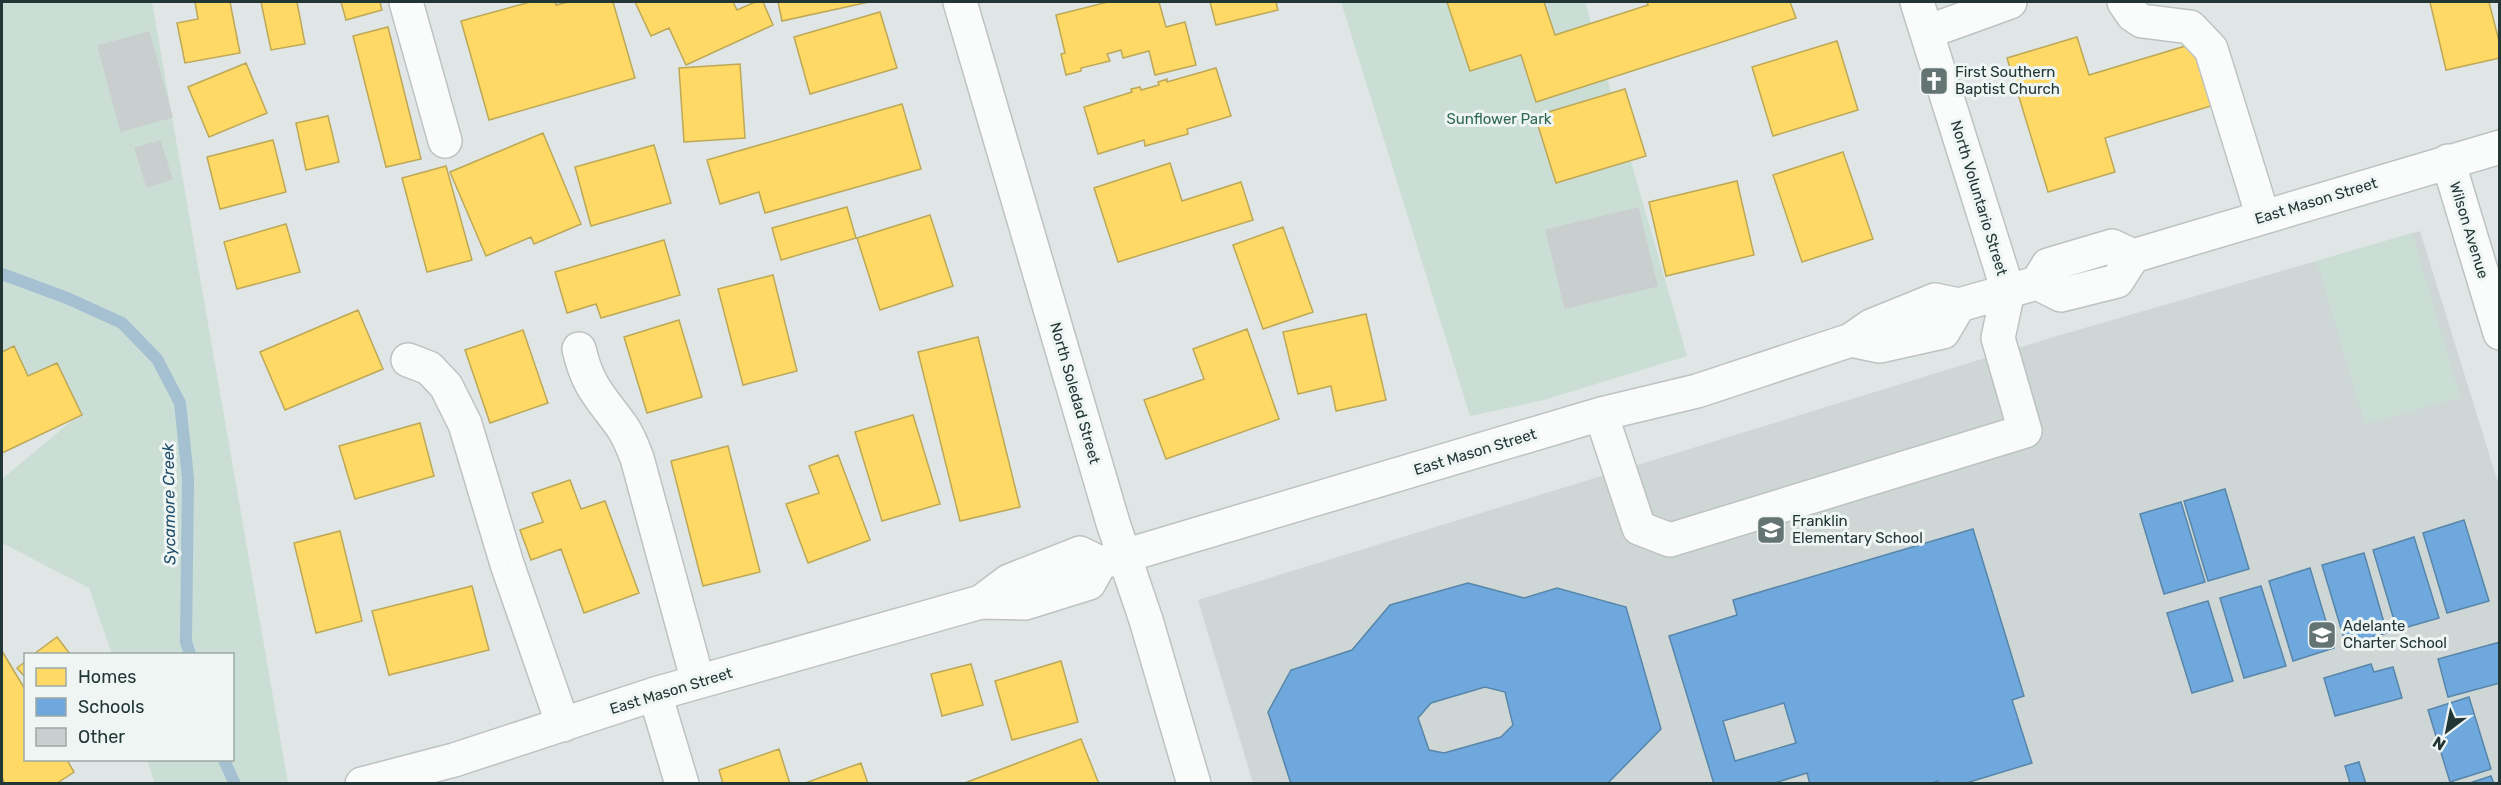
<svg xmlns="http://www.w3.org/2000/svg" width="2501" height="785" viewBox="0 0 2501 785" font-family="Rubik,sans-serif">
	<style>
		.built { fill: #ced7d5 }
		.green { fill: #caded5 }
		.homes { fill: #ffd966; stroke: #bca857; stroke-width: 1.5 }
		.schools { fill: #6fa8dc; stroke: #5886aa; stroke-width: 1.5; fill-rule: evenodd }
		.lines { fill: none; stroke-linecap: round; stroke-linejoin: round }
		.stream { stroke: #a4c0d1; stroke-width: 12 }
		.building { fill: #c9cece; stroke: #c9cfce; stroke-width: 1.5 }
		.minor-casing { stroke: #bdc3c2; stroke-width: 36 }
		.minor { stroke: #fafbfb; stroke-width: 33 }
		.labels { text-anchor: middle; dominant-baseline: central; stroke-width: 6; stroke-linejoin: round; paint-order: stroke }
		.poi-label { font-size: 15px; fill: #213635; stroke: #eef5f3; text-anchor: start }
		.park-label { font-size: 15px; fill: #2f6953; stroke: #eef5f3 }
		.street-label { font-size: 15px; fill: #213635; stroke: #eef5f3 }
		.water-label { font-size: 16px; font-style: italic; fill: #214e6c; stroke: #eef5f3 }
	</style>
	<rect width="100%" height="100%" fill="#e0e6e5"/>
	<path class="built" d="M2420 231 2499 486V783H1253L1198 600 2057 336Z"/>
	<path class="green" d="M2 2H152L288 783H155L147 760H232V654H112L89 588 2 543V479L75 418 2 375Z
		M1341 2H1585L1687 356 1544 400 1470 416Z
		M2412 233 2460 397 2365 424 2317 261Z"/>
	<path class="homes" d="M195 2H230L240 53 185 63 177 23 198 19Z
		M261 2H297L305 44 271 50Z
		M341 2H380L382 10 346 20Z
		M530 2H555L556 5 568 2H613L635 78 489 120 461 21Z
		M635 2H733L737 10 755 2H763L773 25 686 65 669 28 651 36Z
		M778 2H869L782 21Z
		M1108 2H1159L1166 27 1185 22 1196 65 1155 75 1149 51 1123 58 1121 50 1107 54 1110 61 1081 68V71L1066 75 1061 54 1065 53 1056 15Z
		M1210 2H1276L1278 10 1216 25Z
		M1447 2H1544L1555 35 1648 5 1647 2H1790L1796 18 1536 102 1521 55 1470 71Z
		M2430 2H2489L2500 45V58L2446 70Z
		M880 12 897 68 810 94 794 37Z
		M388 27 421 159 386 167 353 36Z
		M2077 37 2089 75 2192 44 2211 106 2105 138 2115 172 2048 192 2007 58Z
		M1837 41 1858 110 1773 136 1752 67Z
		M246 63 267 113 209 137 188 87Z
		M740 64 745 138 684 142 679 68Z
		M1216 68 1231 116 1187 129 1188 134 1145 146 1144 140 1098 154 1084 107 1132 92 1131 89 1140 87 1141 90 1159 85 1158 82 1167 79V82Z
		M1625 89 1646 156 1556 183 1535 116Z
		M902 104 921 169 765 213 759 192 720 204 707 160Z
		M328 116 339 162 306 170 296 123Z
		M543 133 581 224 534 244 531 237 486 256 450 172Z
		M273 140 286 192 220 209 207 157Z
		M654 145 671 203 591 226 575 167Z
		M1843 152 1873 239 1802 262 1773 175Z
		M1170 163 1182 201 1241 182 1253 220 1118 262 1094 188Z
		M446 166 472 260 427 272 402 178Z
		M1737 181 1754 255 1666 276 1649 202Z
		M847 207 856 238 781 260 772 228Z
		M930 215 953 286 880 310 857 238Z
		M286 224 300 272 237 289 224 242Z
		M1283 227 1313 312 1263 329 1233 245Z
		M664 240 680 295 601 318 596 304 567 313 555 272Z
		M773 275 797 371 743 385 718 289Z
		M358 310 383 369 285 410 260 352Z
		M1366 314 1386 400 1336 411 1331 386 1298 394 1283 332Z
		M679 320 702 397 647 413 624 337Z
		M1247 329 1279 419 1166 459 1144 400 1204 379 1193 349Z
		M523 330 548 403 490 423 465 350Z
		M978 337 1020 507 960 521 918 352Z
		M14 346 28 376 57 363 82 415 2 453V352Z
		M913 415 940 504 882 521 855 432Z
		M420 423 434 476 355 499 339 446Z
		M728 446 760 572 703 586 671 461Z
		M838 455 870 540 808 563 786 504 819 493 809 466Z
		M570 480 581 509 605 501 639 593 584 613 561 549 531 560 520 530 543 522 532 493Z
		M340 531 362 621 316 633 294 543Z
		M472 586 489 650 389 675 372 611Z
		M57 637 70 654H34Z
		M2 651 26 691V760H67L74 772 56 784H5L2 777Z
		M26 661V678L17 668Z
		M1061 661 1078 722 1012 740 995 681Z
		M971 664 983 705 942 716 931 674Z
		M1081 739 1099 784H962Z
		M779 749 790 784H723L719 770Z
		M861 763 868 784H805V783Z"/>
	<path class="schools" d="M2225 489 2249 569 2208 581 2184 501Z
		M2181 502 2205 582 2164 594 2140 514Z
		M2464 520 2489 601 2447 613 2423 533Z
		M1973 529 2024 696 2012 700 2032 763 1963 784H1939L1938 781 1929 784H1810L1807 773 1771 784H1714L1669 636 1737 615 1733 600ZM1784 703 1796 743 1735 761 1723 721Z
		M2414 537 2439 618 2397 630 2373 550Z
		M2364 553 2387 633 2346 645 2322 565Z
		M2310 568 2334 648 2293 661 2269 581Z
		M1468 583 1524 598 1557 588 1626 607 1661 729 1607 784H1291L1268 712 1291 670 1352 650 1390 605ZM1485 687 1505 692 1513 725 1501 737 1444 753 1429 750 1418 718 1431 703Z
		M2261 586 2286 666 2244 678 2220 598Z
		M2208 601 2233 681 2192 693 2167 613Z
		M2500 642V683L2448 697 2438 659Z
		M2371 664 2374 672 2393 667 2402 698 2335 716 2324 678Z
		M2469 697 2491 769 2450 782 2428 710Z
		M2359 762 2366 784H2347L2350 783 2345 766Z
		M2491 776 2494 784H2467Z"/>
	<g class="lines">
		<path class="stream" d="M2 274 67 298 122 323 157 359 180 403 188 478 186 642 190 654
			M224 760 235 784"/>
	</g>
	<path class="building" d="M149 32 172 117 121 131 98 46Z
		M160 141 172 179 147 187 135 148Z
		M1638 208 1657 286 1565 308 1546 230Z"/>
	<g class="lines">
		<g class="minor-casing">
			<path id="minor" d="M406 2 445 141
				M960 2 1113 523 1146 620 1194 784
				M2124 2 2133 15 2142 21 2190 27 2211 49 2263 217
				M1927 32 2010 2
				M2448 161 2500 333
				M2037 283 2048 265 2112 246 2133 256
				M1851 340 1880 346 1943 332 1959 305
				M579 349C588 388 601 397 623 428 629 437 633 448 637 458L698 682
				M408 360 429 368 446 386 465 424 507 564 563 725
				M1601 414 1639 528 1670 540 2025 431 1998 338 2008 291 1917 2
				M981 602 1009 581 1080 553 1100 563 1124 556 1601 414 1697 391 1851 340 1871 326 1935 300 1959 305 2037 283 2061 295 2117 281 2133 256 2500 147
				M655 694 682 784
				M362 784 454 760 655 694 981 602 1025 603 1089 583 1100 563"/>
		</g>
		<use href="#minor" class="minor"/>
	</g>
	<defs>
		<g id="church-square" transform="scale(1.5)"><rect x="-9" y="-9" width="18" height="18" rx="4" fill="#647473" stroke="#eef5f3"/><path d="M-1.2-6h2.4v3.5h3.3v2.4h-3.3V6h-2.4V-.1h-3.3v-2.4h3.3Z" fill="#fff"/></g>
		<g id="school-square" transform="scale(1.5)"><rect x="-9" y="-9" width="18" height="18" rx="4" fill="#647473" stroke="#eef5f3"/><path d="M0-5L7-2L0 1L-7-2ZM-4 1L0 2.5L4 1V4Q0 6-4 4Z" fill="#fff"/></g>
	</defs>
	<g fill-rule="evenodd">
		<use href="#church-square" x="1934" y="81"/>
		<use href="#school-square" x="1771" y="530"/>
		<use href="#school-square" x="2322" y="635"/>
	</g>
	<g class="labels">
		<g class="poi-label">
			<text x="1955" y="72">First Southern<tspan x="1955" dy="17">Baptist Church</tspan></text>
			<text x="1792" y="521">Franklin<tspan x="1792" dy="17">Elementary School</tspan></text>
			<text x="2343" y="626">Adelante<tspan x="2343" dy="17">Charter School</tspan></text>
		</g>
		<g class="park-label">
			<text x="1499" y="119">Sunflower Park</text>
		</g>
		<g class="street-label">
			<text transform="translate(1979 198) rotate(73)">North Voluntario Street</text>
			<text transform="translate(2316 201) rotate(-17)">East Mason Street</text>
			<text transform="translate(2469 230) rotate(73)">Wilson Avenue</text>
			<text transform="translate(1075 393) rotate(74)">North Soledad Street</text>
			<text transform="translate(1475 452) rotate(-17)">East Mason Street</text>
			<text transform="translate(671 691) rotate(-17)">East Mason Street</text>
		</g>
		<g class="water-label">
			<text transform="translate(169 504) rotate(-91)">Sycamore Creek</text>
		</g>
	</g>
	<rect width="2501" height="785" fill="none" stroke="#213635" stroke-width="6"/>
	<rect x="24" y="653" width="210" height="108" fill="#eef5f3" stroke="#9ca9a7" stroke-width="1.5"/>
	<rect x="36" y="668" width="30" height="18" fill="#ffd966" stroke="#9ca9a7" stroke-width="1.5"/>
	<text x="78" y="683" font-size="18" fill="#213635">Homes</text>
	<rect x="36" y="698" width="30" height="18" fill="#6fa8dc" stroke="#9ca9a7" stroke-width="1.5"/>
	<text x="78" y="713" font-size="18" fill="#213635">Schools</text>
	<rect x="36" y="728" width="30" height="18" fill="#c9cece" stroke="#9ca9a7" stroke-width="1.5"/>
	<text x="78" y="743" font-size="18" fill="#213635">Other</text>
	<g transform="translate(2447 731) rotate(212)" stroke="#eef5f3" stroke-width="4.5" paint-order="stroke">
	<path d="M0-4.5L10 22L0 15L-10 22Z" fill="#213635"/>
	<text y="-9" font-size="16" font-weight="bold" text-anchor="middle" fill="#213635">N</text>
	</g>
</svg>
